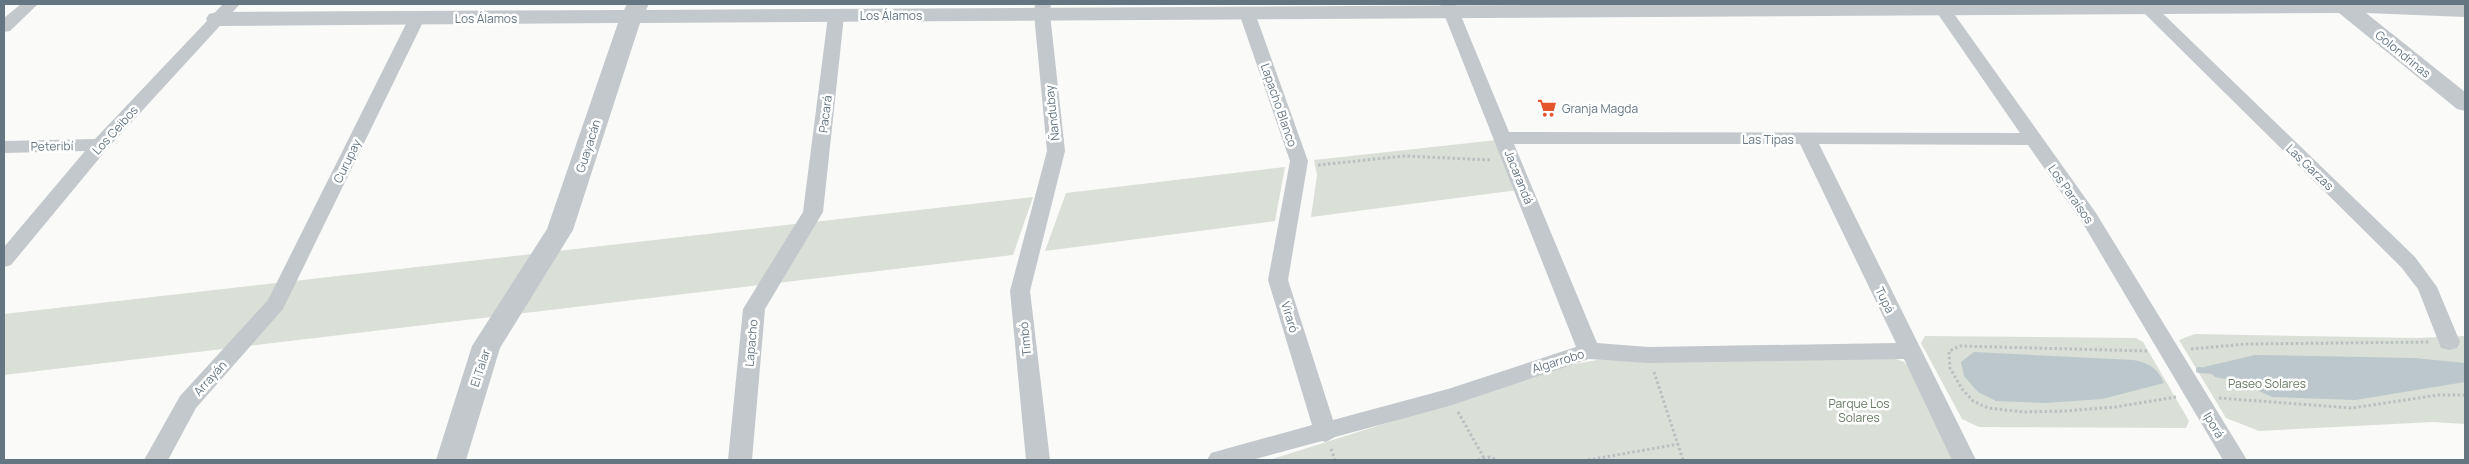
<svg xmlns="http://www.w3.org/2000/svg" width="2469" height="464" viewBox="0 0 2469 464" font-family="Manrope,sans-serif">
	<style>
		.green { fill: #dadfd7 }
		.water { fill: #bbc7cb }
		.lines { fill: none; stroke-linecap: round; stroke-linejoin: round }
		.stream { stroke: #bbc7cb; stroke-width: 6 }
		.path { stroke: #bbbfc2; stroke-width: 3; stroke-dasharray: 2.5 2.5; stroke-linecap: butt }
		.minor { fill: #c3c8cc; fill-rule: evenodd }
		.tertiary { fill: #c3c8cc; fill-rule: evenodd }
		.labels { text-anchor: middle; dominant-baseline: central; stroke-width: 5; stroke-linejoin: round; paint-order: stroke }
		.street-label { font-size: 12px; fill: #657683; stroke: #fff }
		.poi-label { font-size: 12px; fill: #657683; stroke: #fff; text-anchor: start }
		.park-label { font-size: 12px; fill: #687a64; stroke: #fff }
	</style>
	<rect width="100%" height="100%" fill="#fafaf8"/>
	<path class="green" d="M1497 140 1518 190 1311 217 1317 175 1314 160Z
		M1285 167 1275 221 1045 251 1066 193Z
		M1033 197 1013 255 4 375V314Z
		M2195 334 2417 338 2465 336V424L2433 422 2259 431 2226 418 2179 340Z
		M1925 336 2136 338 2143 342 2189 421 2186 428 1979 427 1962 419 1921 343Z
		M1893 358 1904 362 1911 369 1954 460H1269L1570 365 1597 360 1670 361Z"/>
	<path class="water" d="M1974 352 2133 360C2150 363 2157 368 2164 383L2102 399 2045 403 1996 401 1978 392 1964 376 1961 362Z
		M2255 355 2414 358 2465 363V382L2355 400 2272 397 2237 381 2215 377 2204 367Z"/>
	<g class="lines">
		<path class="stream" d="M2199 370 2214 371"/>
		<path class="path" d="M1318 165 1405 156 1491 160
			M2191 349 2247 344 2430 342
			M2147 351 1960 346 1949 351 1950 368 1962 389 1973 401 1988 408 2023 412 2065 411 2115 407 2176 397
			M1654 372 1683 460
			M2219 398 2352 408 2438 395H2465
			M1458 412 1484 458
			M1331 449 1335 460
			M1478 460 1490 457 1497 460
			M1588 460 1679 444"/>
		<path class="minor" d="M21 4H38L10 31 4 32V18Z
			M223 4H240L107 149 11 265 4 267V247L85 151 4 153V141L95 139Z
			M1035 4H1051L1050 14 1065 151 1030 291 1050 460H1026L1010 291 1047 151 1034 14Z
			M1440 4H1456L1509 132 2020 133 1931 4H1947L2096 213 2247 460H2223L2082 222 2028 145 1819 144 1976 460H1952L1904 359 1648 363 1589 359 1449 406 1335 437 1326 442 1322 441 1252 460H1207L1211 453 1312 425 1268 280 1290 161 1239 13 1241 9H1253L1255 13 1308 161 1288 280 1333 420 1448 389 1576 347ZM1514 144H1800L1896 343 1648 347 1597 343Z
			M2142 5H2154L2415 257 2437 287 2460 342 2457 348 2449 350 2441 348 2418 289 2401 267 2142 11 2140 8Z
			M836 11 842 12 844 16 823 212 765 309 752 460H728L743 309 803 212 828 16 830 12Z
			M417 13 423 14 425 18 283 309 196 408 168 460H144L180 396 268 300 411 14Z"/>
		<path class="tertiary" d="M627 4H649L646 10 1708 4H2465V17L2366 13 2465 92V111L2457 109 2339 13 640 23 573 230 500 348 466 460H436L472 346 547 229 618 23 217 26 209 24 206 19 209 14 217 12 624 10Z"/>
	</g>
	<defs>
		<g id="supermarket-bare" transform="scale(1.5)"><path d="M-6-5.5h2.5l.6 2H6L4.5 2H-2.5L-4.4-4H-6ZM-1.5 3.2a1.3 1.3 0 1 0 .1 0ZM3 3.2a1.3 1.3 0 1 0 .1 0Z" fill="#e4572e" stroke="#fff" stroke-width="2.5" paint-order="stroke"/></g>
	</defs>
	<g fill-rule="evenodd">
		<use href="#supermarket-bare" x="1547" y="108"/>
	</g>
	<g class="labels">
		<g class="street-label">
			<text x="891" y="15">Los Álamos</text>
			<text x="486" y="18">Los Álamos</text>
			<text transform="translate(2403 54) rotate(39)">Golondrinas</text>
			<text transform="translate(1279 105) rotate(71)">Lapacho Blanco</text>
			<text transform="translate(1052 113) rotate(-96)">Ñandubay</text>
			<text transform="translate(825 114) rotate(-83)">Pacará</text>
			<text transform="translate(115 130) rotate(-48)">Los Ceibos</text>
			<text x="1768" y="139">Las Tipas</text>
			<text transform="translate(52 146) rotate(-1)">Peteribí</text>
			<text transform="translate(588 146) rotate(-72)">Guayacán</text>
			<text transform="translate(347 161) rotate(-64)">Curupay</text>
			<text transform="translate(2310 167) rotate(44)">Las Garzas</text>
			<text transform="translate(1519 177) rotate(68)">Jacarandá</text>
			<text transform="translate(2071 194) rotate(55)">Los Paraísos</text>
			<text transform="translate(1885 300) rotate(64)">Tupá</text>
			<text transform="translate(1290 317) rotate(73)">Viraró</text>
			<text transform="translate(1025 339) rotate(-96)">Timbó</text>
			<text transform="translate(751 343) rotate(-85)">Lapacho</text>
			<text transform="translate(1558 361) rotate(-17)">Algarrobo</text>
			<text transform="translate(480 368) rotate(-72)">El Talar</text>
			<text transform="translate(210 378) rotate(-48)">Arrayán</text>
			<text transform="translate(2214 425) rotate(59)">Iporá</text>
		</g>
		<g class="poi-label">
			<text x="1562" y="108">Granja Magda</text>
		</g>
		<g class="park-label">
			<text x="2267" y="383">Paseo Solares</text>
			<text x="1859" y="403">Parque Los<tspan x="1859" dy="14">Solares</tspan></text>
		</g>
	</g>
	<rect width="2469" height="464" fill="none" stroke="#657683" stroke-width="10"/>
</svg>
